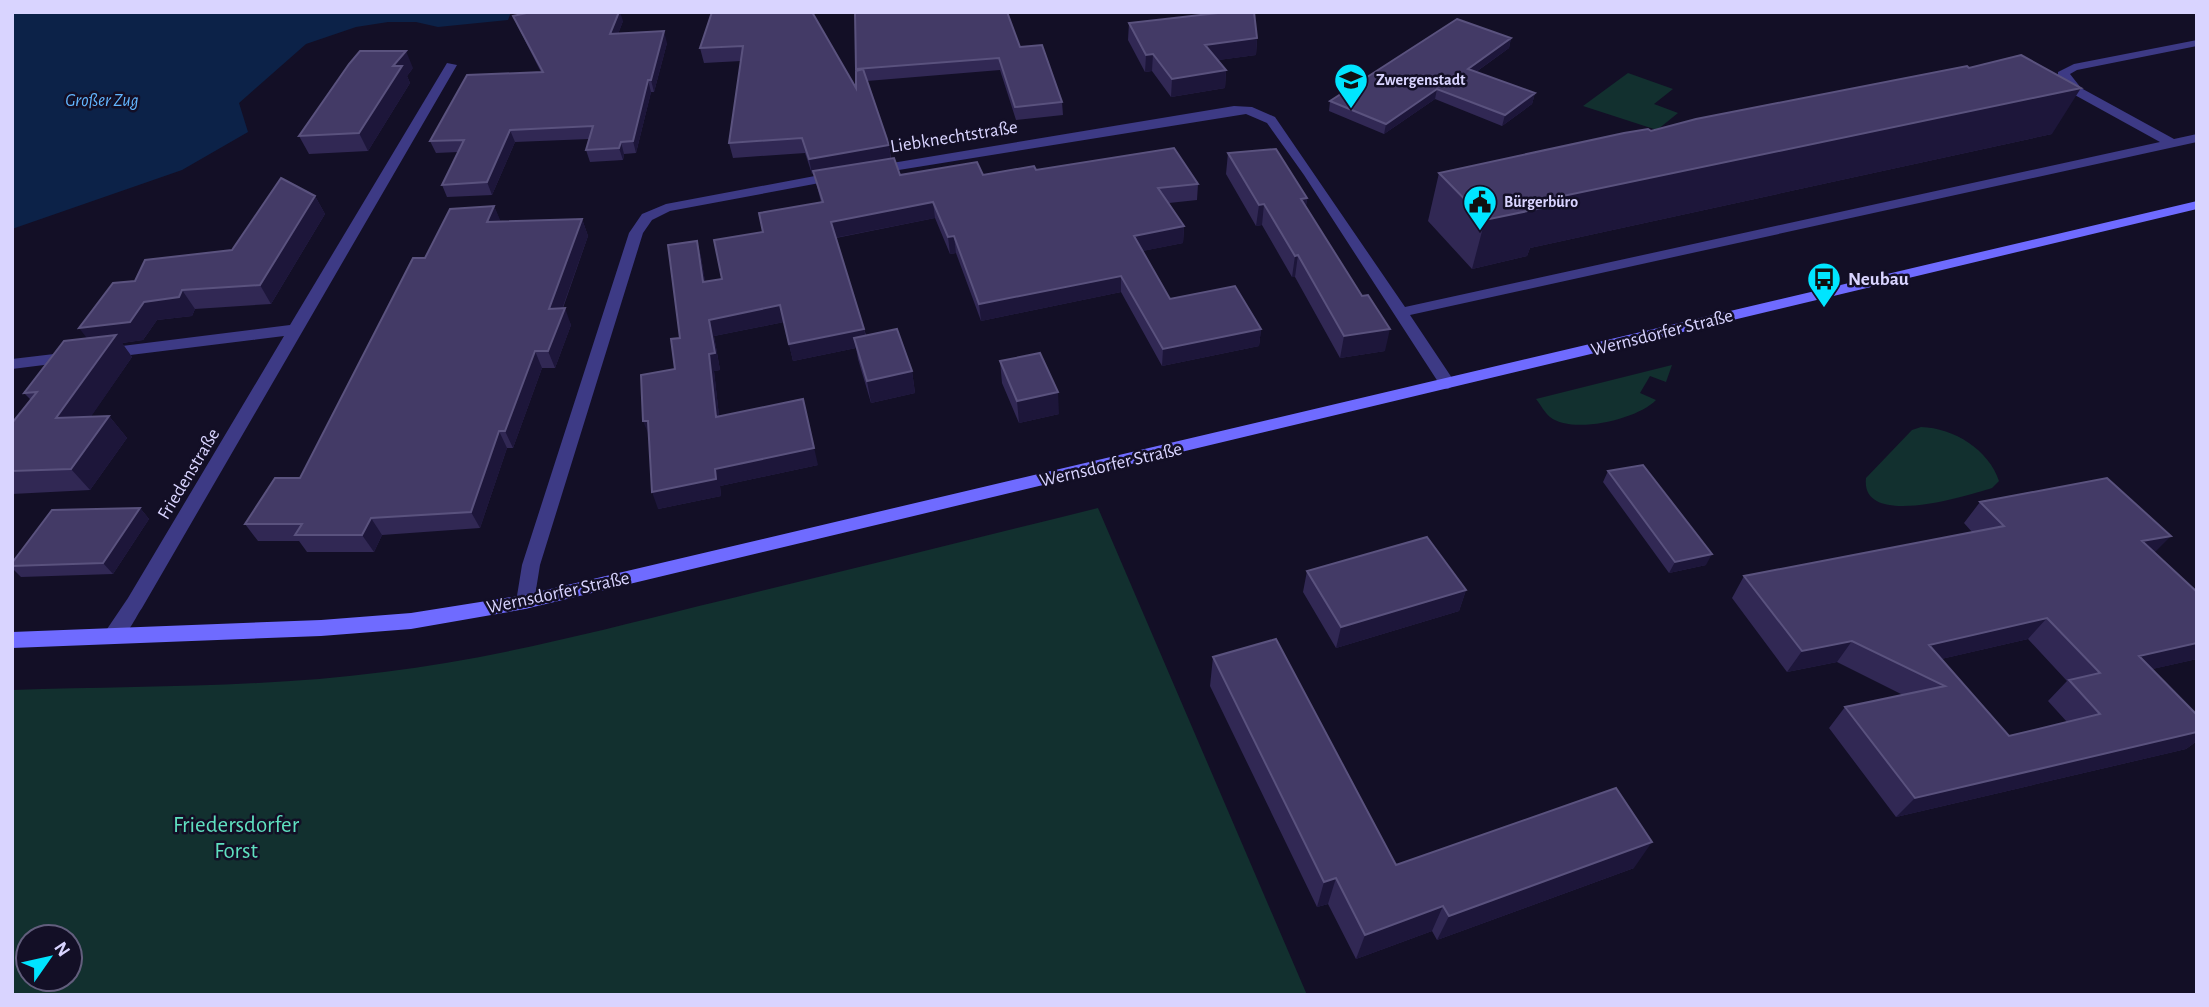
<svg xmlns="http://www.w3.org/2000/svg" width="2209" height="1007" viewBox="0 0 2209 1007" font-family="'Alegreya Sans',sans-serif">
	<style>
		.green { fill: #12302f; fill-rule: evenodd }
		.water { fill: #0c2248 }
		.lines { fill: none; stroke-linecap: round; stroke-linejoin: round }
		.minor { fill: #3d3a85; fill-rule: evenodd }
		.secondary { fill: #6f6bff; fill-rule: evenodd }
		.wall { fill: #312854; fill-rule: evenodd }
		.shaded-wall { fill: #1d163a }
		.building { fill: #433a66; stroke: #5a527e; stroke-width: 2; fill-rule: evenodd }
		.labels { text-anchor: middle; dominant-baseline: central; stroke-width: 5; stroke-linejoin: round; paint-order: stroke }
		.far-poi-label { font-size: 16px; font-weight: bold; fill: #d9d4ff; stroke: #130f26; text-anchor: start }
		.far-water-label { font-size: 18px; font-style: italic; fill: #62b6ff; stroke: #130f26 }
		.street-label { font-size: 19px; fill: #d9d4ff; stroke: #130f26 }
		.poi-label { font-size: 19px; font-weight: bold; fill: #d9d4ff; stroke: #130f26; text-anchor: start }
		.near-park-label { font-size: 23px; fill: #5fe0c0; stroke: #130f26 }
	</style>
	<rect width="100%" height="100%" fill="#130f26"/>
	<path class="green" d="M1628 73 1673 89 1654 104 1678 113 1657 130 1583 106Z
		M1672 365 1666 382 1650 376 1640 393 1656 400C1638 419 1573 435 1550 417 1545 413 1540 404 1536 399Z
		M1921 427C1954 428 1989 450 1999 481L1992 488C1969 495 1860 530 1866 478L1912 430Z
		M1098 508 1307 995H12V690C136 686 261 688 384 672 491 659 595 632 699 606 832 574 965 541 1098 508ZM70 937V979H28V937Z"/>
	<path class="water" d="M12 12H511L508 20 438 27 416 22H388L356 27 306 44 239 103 248 132 182 170 12 229Z"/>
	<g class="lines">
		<path class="minor" d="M2197 40V46L2077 70 2070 74 2081 88 2174 139 2197 134V142L1410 315 1456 384 1448 389 1442 388 1304 175 1267 123 1246 114 874 174 867 170 874 166 1234 106 1252 107 1275 117 1405 307 2160 142 2073 94 2058 77V72L2074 64Z
			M447 63 457 65 142 608C133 621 123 648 105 642L102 637 105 632 128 598 284 336 106 358 98 353 106 348 290 325Z
			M836 172 843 176 841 179 670 211 652 220 643 233 540 565 534 602 532 607 525 609 518 607 516 602 522 565 629 233 642 214 666 204Z
			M71 352 76 353 79 357 76 361 12 369V359Z"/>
		<path class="secondary" d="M2197 201V209L525 609 411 629 321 636 12 648V632L321 620 411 613 525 595Z"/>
	</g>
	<path class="wall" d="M712 12 856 88 855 12 1020 47 1062 102 1063 115 1016 120 1000 70 867 81 889 145 891 158 900 175H983L1036 170 1198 184 1197 200 1169 203 1184 226 1183 243 1142 251 1170 299 1261 329 1259 346 1162 366 1121 292 981 321 956 253 950 254 935 218 836 238 866 335 912 371 915 393 871 403 858 359 856 348 793 361 784 322 714 336 720 370 714 371 719 416 818 465 720 486 721 496 658 509 675 369 697 241 701 257 705 282 722 279 763 232 821 202 814 174H812L805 153 733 158 729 143 741 61 704 63 700 48Z
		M513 16 623 21 618 34 667 43 654 92H651L636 153 624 154 623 160 590 162 586 150 589 139 515 142 492 195 447 197 442 185 458 152 436 153 430 141 541 72 518 27Z
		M1129 23 1257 38 1256 55 1218 60 1226 70 1225 88 1171 97 1152 71 1145 72 1128 40Z
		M1511 38 1509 48 1476 72 1535 93 1532 104 1502 126 1435 99 1384 134 1329 111 1330 101Z
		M413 68 407 76 410 83 368 151 309 154 299 136Z
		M1651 131 2052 134 1530 248 1527 256 1472 269 1428 221 1439 173Z
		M1228 153 1307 198 1306 206 1385 351 1340 358 1295 277H1292L1262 225 1256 226 1226 174Z
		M315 196 325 214 271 304 195 309 192 316 157 320 143 340 122 343 132 357 91 416H109L127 438 90 490 12 494V423L31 400 24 393 87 338 232 250Z
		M494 206 500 221 582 219 588 236 563 308 571 325 555 368H542L513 448H507L480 528 382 535 374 552H307L299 541H258L245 524 300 478Z
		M1000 361 1059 414 1019 423 1002 383Z
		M1608 471 1706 565 1669 573 1603 482Z
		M1980 502 2154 553 2197 659 2152 669 2197 715V741L2186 749 1896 817 1829 728 1845 707 1903 695 1837 662 1787 672 1732 598 1744 576 1972 532 1964 523ZM2028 639 2067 681 2048 701 2067 722 2009 736 1941 659Z
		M140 508 149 519 113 574 21 577 12 568V563Z
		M1307 571 1466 590 1459 611 1336 648 1303 592Z
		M1213 657 1396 865 1634 868 1437 940 1432 931 1356 959 1328 904 1317 907 1210 686Z"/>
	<path class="shaded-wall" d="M619 12H620L623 21 614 45 610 34Z
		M664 31 667 43 654 92 651 80Z
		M1257 38 1256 55 1204 62 1205 45Z
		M1511 38 1509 48 1466 79 1468 69Z
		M406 51 413 68 407 76 410 83 368 151 359 133 393 66Z
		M1153 54 1152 71 1145 72 1146 55Z
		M1226 70 1225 88 1171 97 1172 79Z
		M648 80 651 92 636 153 633 141Z
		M2081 88 2052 134 1530 248 1527 256 1472 269 1485 220 1534 202Z
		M1437 89 1435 99 1384 134 1386 124Z
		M1535 93 1532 104 1502 126 1505 115Z
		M510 130 515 142 492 195 487 182Z
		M621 142 624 154 623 160 619 148Z
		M889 145 891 161 812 174 809 159Z
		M315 196 325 214 271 304 260 285Z
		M1307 198 1304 219 1301 199Z
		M933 202 935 218 834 238 831 222Z
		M1264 204 1262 225 1256 226 1259 205Z
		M494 206 501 222H487Z
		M582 219 588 236 556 326 549 309Z
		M1184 226 1183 243 1133 253 1134 236Z
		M954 236 956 253 950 254 948 237Z
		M697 241 701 257 708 299 703 282Z
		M1298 255 1295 277H1292L1295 256Z
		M1121 276V292L981 321 979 304Z
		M182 290 195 309 192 316 157 320 143 340 122 343 132 357 75 440 56 418 93 346 79 328 144 302Z
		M780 305 784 322 714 336 720 370 714 371 721 434 716 417 709 354V320Z
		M565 308 571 325 555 368 548 351Z
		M864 329 868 346 854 338 856 348 793 361 789 344Z
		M1261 329 1259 346 1162 366 1163 349Z
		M1390 329 1385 351 1340 358 1344 336Z
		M535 351 542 368 513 448 505 431Z
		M912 371 915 393 871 403 867 381Z
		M1058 392 1059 414 1019 423 1017 401Z
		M803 399 818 465 720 486 721 496 658 509 652 492 715 469Z
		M109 416 127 438 90 490 71 469Z
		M643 421H648L650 438Z
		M499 431 507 448 480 528 471 512Z
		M140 508 149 519 113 574 103 563Z
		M371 518 382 535 374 552 362 535Z
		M2171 536 2150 557 2142 541Z
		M1712 554 1706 565 1669 573 1675 562Z
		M1466 590 1459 611 1336 648 1341 627Z
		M2047 618 2028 639 1911 666 1929 645Z
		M1852 641 1837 662 1787 672 1802 651Z
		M2197 643V659L2117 677 2139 656Z
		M2197 732V741L2186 749 1896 817 1915 798Z
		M1652 842 1634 868 1437 940 1449 916Z
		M1336 878 1328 904 1317 907 1324 882Z
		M1443 906 1432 931 1356 959 1365 935Z"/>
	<path class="building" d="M531 12H619L610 34 664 31 651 80H648L633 141 621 142 619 148 586 150 593 126 510 130 487 182 442 185 464 140 430 141 467 75 543 72 513 16Z
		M712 12H812L856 88V71L863 69 889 145 809 159 802 138 729 143 743 46 700 48Z
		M855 12H1007L1020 47 1042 45 1062 102 1015 107 999 58 856 69Z
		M1227 12H1254L1257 38 1205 45 1226 70 1172 79 1153 54 1146 55 1129 23Z
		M1457 19 1511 38 1468 69 1535 93 1505 115 1437 89 1386 124 1330 101Z
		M360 51H406L393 66H402L359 133 299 136 349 64Z
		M2021 55 2081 88 1534 202 1542 208 1485 220 1439 173 1624 133 1648 129 1651 131 1696 119 1967 66 1969 68Z
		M1174 148 1198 184 1158 188 1184 226 1134 236 1170 299 1235 286 1261 329 1163 349 1121 276 979 304 954 236 948 237 933 202 831 222 864 329 789 344 780 305 709 320 715 353 709 354 716 417 803 399 814 448 715 469 716 479 652 492 648 421H643L641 375 675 369 671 339 680 338 668 245 697 241 703 282 722 279 714 240 763 232 759 213 823 202 813 171 894 158 900 175 977 162 983 175 1034 166 1036 170Z
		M1276 149 1307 198 1301 199 1362 296 1368 295 1390 329 1344 336 1298 255 1295 256 1264 204 1259 205 1228 153Z
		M281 178 315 196 260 285 182 290 179 297 144 302 130 322 79 328 113 283 135 281 145 260 232 250Z
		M494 206 487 222 582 219 549 309 565 308 548 351H535L505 431H499L471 512 371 518 362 535H295L302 524H245L275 478H300L413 258H425L450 209Z
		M897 329 912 371 867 381 854 338Z
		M116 335 56 418 109 416 71 469 12 471V423L37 392 24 393 64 341Z
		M1040 353 1058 392 1017 401 1000 361Z
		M1643 465 1712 554 1675 562 1608 471Z
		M2107 478 2171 536 2142 541 2197 592V643L2139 656 2197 715V732L1915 798 1845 707 1945 686 1852 641 1802 651 1744 576 2004 526 1980 502ZM2047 618 2100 673 2069 680 2100 714 2009 736 1929 645Z
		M140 508 103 563 12 566V563L52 510Z
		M1427 537 1466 590 1341 627 1307 571Z
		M1276 639 1396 865 1616 788 1652 842 1449 916 1443 906 1365 935 1336 878 1324 882 1213 657Z"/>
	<defs>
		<g id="school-pin" transform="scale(1.75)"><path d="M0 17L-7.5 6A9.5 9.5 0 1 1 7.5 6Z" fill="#00e5ff" stroke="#130f26"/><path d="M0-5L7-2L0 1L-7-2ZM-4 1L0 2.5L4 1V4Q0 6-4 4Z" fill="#111"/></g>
		<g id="civic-pin" transform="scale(1.75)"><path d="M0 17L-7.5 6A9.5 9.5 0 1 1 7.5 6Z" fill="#00e5ff" stroke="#130f26"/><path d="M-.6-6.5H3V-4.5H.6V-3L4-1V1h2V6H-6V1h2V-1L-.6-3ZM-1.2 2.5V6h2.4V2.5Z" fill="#111"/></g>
		<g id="bus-pin" transform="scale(1.75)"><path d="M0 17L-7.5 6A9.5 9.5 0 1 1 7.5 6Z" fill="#00e5ff" stroke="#130f26"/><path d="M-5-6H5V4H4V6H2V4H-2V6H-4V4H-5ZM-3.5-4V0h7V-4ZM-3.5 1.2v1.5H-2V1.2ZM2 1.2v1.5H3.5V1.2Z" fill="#111"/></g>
	</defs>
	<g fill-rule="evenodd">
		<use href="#school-pin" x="1351" y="80"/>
		<use href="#civic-pin" x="1480" y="202"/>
		<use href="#bus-pin" x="1824" y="279"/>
	</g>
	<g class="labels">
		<g class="far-poi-label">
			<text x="1376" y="80">Zwergenstadt</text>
			<text x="1504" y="202">Bürgerbüro</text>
		</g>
		<g class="far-water-label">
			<text x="102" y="101">Großer Zug</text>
		</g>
		<g class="street-label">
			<text transform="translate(954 137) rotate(-9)">Liebknechtstraße</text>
			<text transform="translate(1662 333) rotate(-14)">Wernsdorfer Straße</text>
			<text transform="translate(1111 465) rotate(-13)">Wernsdorfer Straße</text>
			<text transform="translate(189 474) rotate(-59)">Friedenstraße</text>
			<text transform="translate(558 593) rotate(-12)">Wernsdorfer Straße</text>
		</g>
		<g class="poi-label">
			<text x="1848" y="279">Neubau</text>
		</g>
		<g class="near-park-label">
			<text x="236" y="825">Friedersdorfer<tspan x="236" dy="26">Forst</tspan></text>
		</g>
	</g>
	<rect width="2209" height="1007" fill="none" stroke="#d9d4ff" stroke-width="28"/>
	<g transform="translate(49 958) rotate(56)"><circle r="33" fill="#130f26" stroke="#625e7d" stroke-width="2"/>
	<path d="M0-5L12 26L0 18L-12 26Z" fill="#00e5ff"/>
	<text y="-10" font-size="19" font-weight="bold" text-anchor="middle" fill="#d9d4ff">N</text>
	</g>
</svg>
